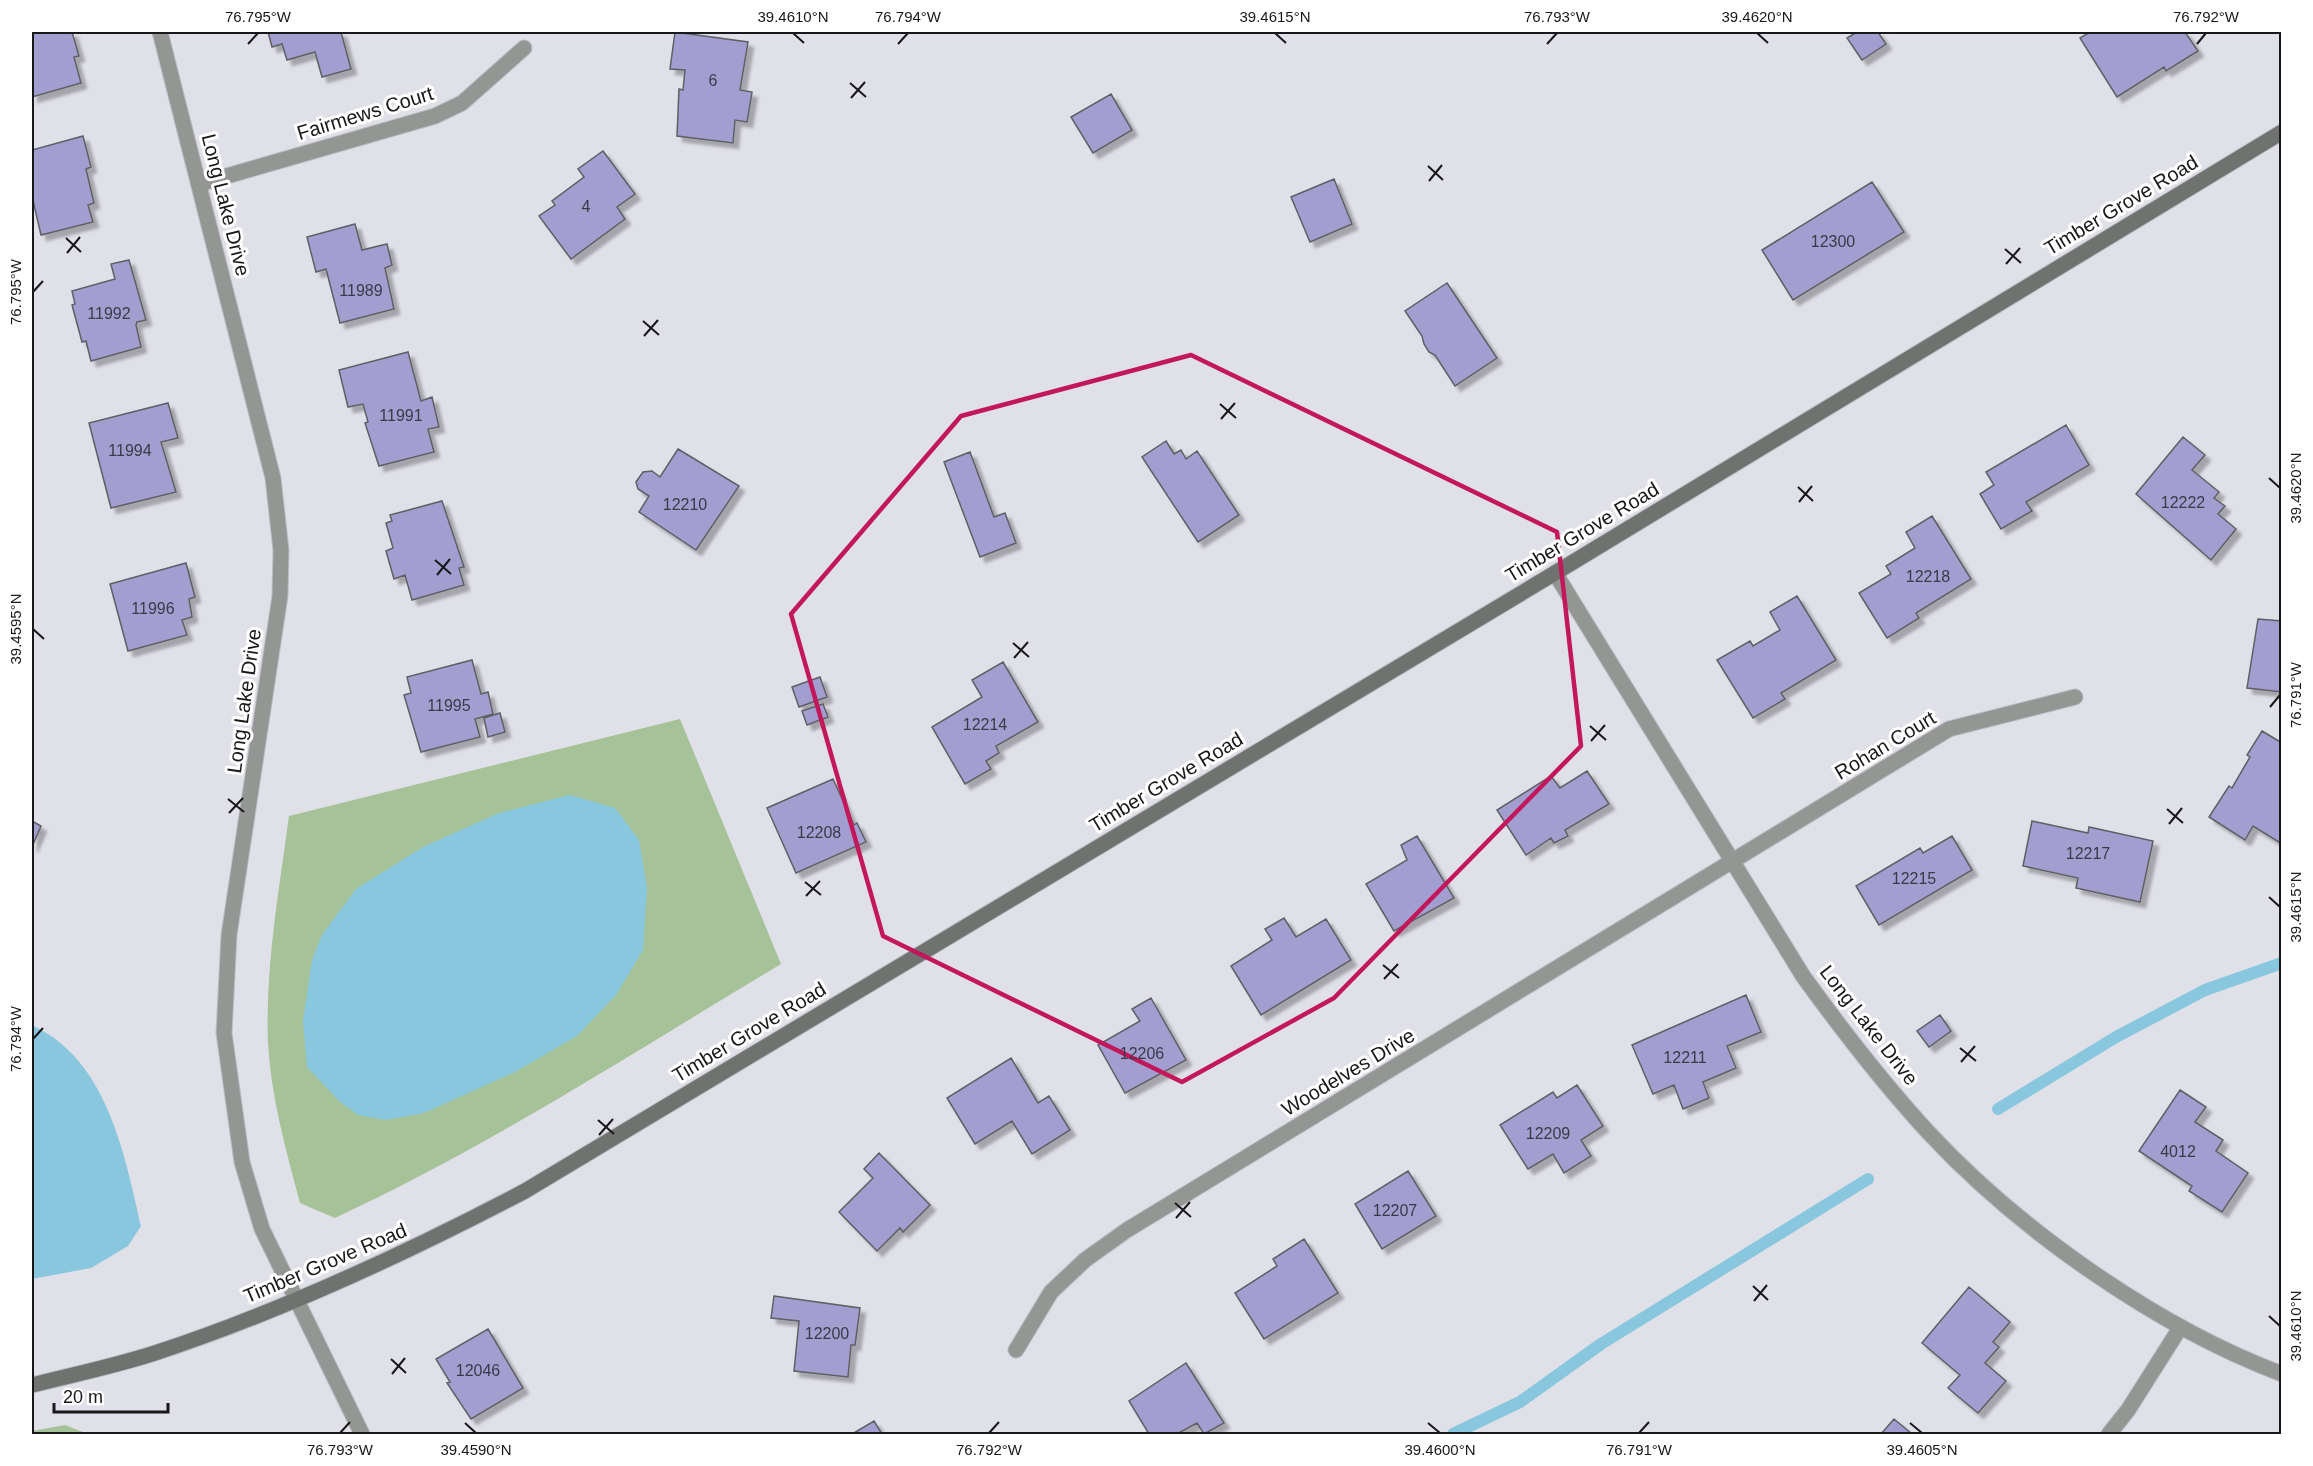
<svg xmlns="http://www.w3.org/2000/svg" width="2313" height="1466" viewBox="0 0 2313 1466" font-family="Arial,sans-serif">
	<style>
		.green { fill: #a6c298 }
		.water { fill: #88c7de }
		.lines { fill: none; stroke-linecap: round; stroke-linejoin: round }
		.stream { stroke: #88c7de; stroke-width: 12 }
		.building { fill: #a29ed0; stroke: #5f5f65; stroke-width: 1.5; filter: url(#shadow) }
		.street-casing { stroke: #bcbcc3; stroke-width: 17 }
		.secondary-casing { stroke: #bcbcc3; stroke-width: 17 }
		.street { stroke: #949693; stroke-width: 15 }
		.secondary { stroke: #6f726e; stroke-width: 15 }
		.marked { fill: none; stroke: #c2185b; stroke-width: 4.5; stroke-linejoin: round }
		.ticks { fill: none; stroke: #18181b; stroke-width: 2 }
		.labels { text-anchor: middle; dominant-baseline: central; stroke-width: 6; stroke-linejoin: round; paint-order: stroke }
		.number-label { font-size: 16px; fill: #3a3a48 }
		.street-label { font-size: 20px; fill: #18181b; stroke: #fff }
		.neatline { fill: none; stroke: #18181b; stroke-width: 2 }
		.ticks-label { font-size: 15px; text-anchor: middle; fill: #18181b }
	</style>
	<defs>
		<filter id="shadow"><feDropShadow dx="5.5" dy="5.5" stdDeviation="1.5" flood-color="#0004"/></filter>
	</defs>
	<rect width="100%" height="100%" fill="#e0e0e8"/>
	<path class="green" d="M680 719 781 964C634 1052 490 1146 335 1218L300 1203C286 1150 271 1097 268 1043 265 967 279 891 289 816Z
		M65 1425 88 1434H32V1431Z"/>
	<path class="water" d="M570 795 615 808 639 840 647 887 643 950 616 995 577 1036 515 1072 424 1113 386 1120 358 1115 339 1101 307 1067 303 1021 312 960 322 935 356 889 423 847 499 813Z
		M32 1025C41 1030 51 1035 59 1042 111 1083 127 1164 141 1226L128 1246 91 1268 32 1279Z"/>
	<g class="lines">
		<path class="stream" d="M1998 1109 2116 1037 2205 990 2282 963
			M1453 1434 1520 1402 1601 1344 1868 1179"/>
	</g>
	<path class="building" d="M32 32H72L79 56 74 57 81 83 32 97Z
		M268 32H341L351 69 322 77 315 52 287 60 282 44 272 47Z
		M675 32 748 42 740 90 752 92 747 122 735 120 733 143 677 136 679 89 683 90 685 70 670 69Z
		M1857 32H1878L1886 44 1862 60 1847 38Z
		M2090 32H2185L2198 51 2166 71 2164 67 2117 97 2080 38Z
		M1111 94 1132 130 1093 153 1071 117Z
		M83 136 91 167 86 169 94 203 88 205 93 222 41 235 32 196V150Z
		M603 151 635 194 617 207 625 219 571 259 539 216 555 205 552 201 584 177 578 169Z
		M1334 179 1352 224 1310 242 1291 197Z
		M1872 182 1904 232 1793 300 1762 250Z
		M355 224 362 250 387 244 392 265 385 268 394 309 340 323 326 269 316 272 307 237Z
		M129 260 146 320 137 322 136 325 141 347 91 361 86 341 82 342 72 305 75 304 72 291 115 279 111 264Z
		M1447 283 1497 358 1455 386 1435 355 1429 352 1424 344 1422 336 1405 311Z
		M408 352 421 401 432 397 439 427 428 429 434 452 379 466 365 423 368 422 363 404 348 407 339 370Z
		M168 403 178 438 161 442 176 492 111 508 89 423Z
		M2066 425 2089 465 2026 502 2032 511 2001 529 1980 494 1994 485 1986 472Z
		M2183 437 2205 455 2192 470 2219 492 2214 498 2225 506 2218 514 2236 529 2211 560 2136 494Z
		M1166 441 1174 454 1181 450 1186 459 1197 451 1239 515 1198 542 1142 457Z
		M678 449 739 486 696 550 639 512 649 496 638 489 636 482 643 472 652 471 660 477Z
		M970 452 994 517 1005 513 1016 543 980 557 944 462Z
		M442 501 464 567 459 568 464 585 412 600 405 575 394 579 386 551 393 548 386 523 392 521 390 515Z
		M1932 516 1971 579 1916 613 1919 618 1887 638 1859 593 1891 574 1886 566 1915 548 1906 532Z
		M186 563 195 597 189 599 192 617 182 620 187 635 128 651 110 584Z
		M1797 596 1836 660 1781 693 1785 699 1753 718 1717 660 1750 641 1753 646 1780 630 1770 612Z
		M2258 619 2282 621V692L2247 688Z
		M472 660 481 694 488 692 493 714 475 719 480 737 421 752 404 695 411 693 407 677Z
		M1003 662 1038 722 996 746 999 753 986 761 991 769 965 784 932 727 982 697 972 680Z
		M820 677 827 697 799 707 792 687Z
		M823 704 828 717 807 725 802 711Z
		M500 713 505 732 488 737 484 718Z
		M2262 731 2282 743V844L2253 826 2245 840 2209 817 2229 786 2232 788 2250 757 2247 755Z
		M1587 771 1609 804 1565 830 1568 836 1554 843 1551 838 1526 855 1497 810 1551 776 1560 788Z
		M833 779 854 825 857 823 866 842 796 873 767 808Z
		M32 821 41 826 32 847Z
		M2032 821 2088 833 2089 827 2153 841 2140 902 2076 888 2078 878 2023 866Z
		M1417 836 1454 898 1394 931 1366 884 1407 860 1401 845Z
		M1952 836 1972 870 1879 925 1856 886 1920 848 1923 853Z
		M1284 918 1296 937 1326 919 1351 960 1261 1015 1231 966 1272 940 1265 929Z
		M1746 995 1761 1032 1727 1046 1736 1068 1703 1082 1709 1098 1683 1109 1674 1085 1653 1094 1632 1045Z
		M1151 998 1186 1060 1125 1093 1098 1045 1140 1021 1132 1009Z
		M1940 1015 1951 1031 1929 1047 1917 1031Z
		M1011 1058 1038 1103 1049 1096 1070 1130 1032 1154 1012 1121 975 1144 947 1098Z
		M1577 1085 1603 1126 1581 1140 1591 1156 1564 1173 1553 1154 1528 1169 1500 1125 1553 1092 1557 1098Z
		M2180 1090 2206 1107 2195 1122 2223 1140 2216 1151 2248 1173 2222 1212 2189 1191 2192 1186 2139 1151Z
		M879 1153 930 1205 903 1232 900 1228 877 1251 839 1212 873 1178 864 1169Z
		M1408 1171 1436 1216 1382 1249 1355 1204Z
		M1304 1239 1338 1293 1264 1339 1235 1293 1277 1266 1273 1259Z
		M1969 1287 2010 1322 1993 1342 1999 1347 1985 1363 2006 1381 1978 1413 1948 1388 1960 1375 1922 1343Z
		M774 1296 860 1308 855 1345H851L848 1377 794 1371 799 1321 771 1318Z
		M488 1329 523 1388 471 1419 447 1383 450 1382 436 1359Z
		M1186 1363 1224 1423 1204 1434 1197 1423 1177 1434H1149L1129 1401Z
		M1894 1419 1912 1434H1881Z
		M874 1421 882 1434H852Z"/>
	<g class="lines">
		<g class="street-casing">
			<path id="street" d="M160 32 273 478 281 550 280 596 229 935 224 1033 242 1162 262 1229 362 1434
				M199 184 435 116 462 103 524 48
				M1555 573 1803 976C1842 1030 1883 1083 1928 1132 2019 1230 2157 1327 2282 1374
				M1016 1350 1051 1292 1085 1260 1127 1230 1949 729 2075 697
				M2109 1434 2128 1410 2180 1328"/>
		</g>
		<g class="secondary-casing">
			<path id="secondary" d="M32 1385C72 1375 115 1366 155 1353 283 1311 405 1254 525 1191L1555 573 2282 132"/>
		</g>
		<use href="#street" class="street"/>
		<use href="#secondary" class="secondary"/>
	</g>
	<path class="marked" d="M1191 355 1557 532 1581 746 1334 998 1182 1082 883 936 791 614 961 416Z"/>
	<path class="ticks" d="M793 33 804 43M1275 33 1286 43M1757 33 1768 43M248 44 258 33M898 44 908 33M1547 44 1557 33M2197 44 2206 33M850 83 866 97M851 98 865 82M1428 166 1443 180M1429 181 1442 165M66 238 81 252M2005 249 2021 263M67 253 80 237M2006 264 2020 248M33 292 43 281M643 321 659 335M644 336 658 320M1220 404 1236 418M1221 419 1235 403M2269 478 2280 488M1798 487 1813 501M1799 502 1812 486M435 560 451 574M437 575 450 559M33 629 44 639M1013 643 1029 657M1014 658 1028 642M2270 707 2280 695M1590 726 1606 740M1591 741 1605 725M228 799 244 812M2167 809 2183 823M229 813 243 798M2169 824 2182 808M805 882 821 895M806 896 820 881M2269 897 2280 907M1383 965 1399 978M1384 979 1398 964M33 1039 43 1028M1960 1048 1976 1061M1961 1062 1975 1046M598 1120 614 1134M599 1135 613 1119M1175 1203 1191 1217M1176 1218 1190 1202M1753 1286 1768 1300M1754 1301 1767 1285M2269 1316 2280 1326M391 1359 406 1373M392 1374 405 1358M465 1423 476 1433M1428 1423 1440 1433M1910 1423 1922 1433M340 1433 350 1422M989 1433 999 1422M1639 1433 1649 1422"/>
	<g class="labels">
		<g class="number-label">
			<text x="713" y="80">6</text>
			<text x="586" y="206">4</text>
			<text x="1833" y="241">12300</text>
			<text x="361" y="290">11989</text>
			<text x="109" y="313">11992</text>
			<text x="401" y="415">11991</text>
			<text x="130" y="450">11994</text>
			<text x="2183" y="502">12222</text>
			<text x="685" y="504">12210</text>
			<text x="1928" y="576">12218</text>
			<text x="153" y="608">11996</text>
			<text x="449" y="705">11995</text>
			<text x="985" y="724">12214</text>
			<text x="819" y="832">12208</text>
			<text x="2088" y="853">12217</text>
			<text x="1914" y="878">12215</text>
			<text x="1142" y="1053">12206</text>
			<text x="1685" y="1057">12211</text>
			<text x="1548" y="1133">12209</text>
			<text x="2178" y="1151">4012</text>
			<text x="1395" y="1210">12207</text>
			<text x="827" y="1333">12200</text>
			<text x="478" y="1370">12046</text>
		</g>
		<g class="street-label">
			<text transform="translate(365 113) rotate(-17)">Fairmews Court</text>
			<text transform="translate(226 205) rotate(76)">Long Lake Drive</text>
			<text transform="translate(2121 205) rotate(-31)">Timber Grove Road</text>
			<text transform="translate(1582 532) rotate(-31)">Timber Grove Road</text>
			<text transform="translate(244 701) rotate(-82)">Long Lake Drive</text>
			<text transform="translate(1885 745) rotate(-31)">Rohan Court</text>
			<text transform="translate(1166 782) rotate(-31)">Timber Grove Road</text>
			<text transform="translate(1869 1025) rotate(52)">Long Lake Drive</text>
			<text transform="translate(749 1032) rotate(-31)">Timber Grove Road</text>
			<text transform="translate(1348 1072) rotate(-31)">Woodelves Drive</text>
			<text transform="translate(325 1263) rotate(-23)">Timber Grove Road</text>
		</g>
	</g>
	<rect width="2313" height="1466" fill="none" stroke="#ffffff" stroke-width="66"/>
	<path d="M54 1403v9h114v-9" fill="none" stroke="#18181b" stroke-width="3"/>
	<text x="63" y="1403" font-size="18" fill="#18181b" stroke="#ffffff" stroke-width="4.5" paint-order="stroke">20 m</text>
	<rect x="33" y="33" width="2247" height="1400" class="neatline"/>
	<g class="ticks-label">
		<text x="258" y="22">76.795°W</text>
		<text x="793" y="22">39.4610°N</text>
		<text x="908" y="22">76.794°W</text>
		<text x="1275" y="22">39.4615°N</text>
		<text x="1557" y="22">76.793°W</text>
		<text x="1757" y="22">39.4620°N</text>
		<text x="2206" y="22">76.792°W</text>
		<text transform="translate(16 292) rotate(-90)" y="5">76.795°W</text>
		<text transform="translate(2296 488) rotate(-90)" y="5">39.4620°N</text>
		<text transform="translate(16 629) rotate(-90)" y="5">39.4595°N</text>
		<text transform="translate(2296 695) rotate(-90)" y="5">76.791°W</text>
		<text transform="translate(2296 907) rotate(-90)" y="5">39.4615°N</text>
		<text transform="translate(16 1039) rotate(-90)" y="5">76.794°W</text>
		<text transform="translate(2296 1326) rotate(-90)" y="5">39.4610°N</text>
		<text x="340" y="1455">76.793°W</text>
		<text x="476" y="1455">39.4590°N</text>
		<text x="989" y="1455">76.792°W</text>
		<text x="1440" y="1455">39.4600°N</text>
		<text x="1639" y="1455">76.791°W</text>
		<text x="1922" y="1455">39.4605°N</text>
	</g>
</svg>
